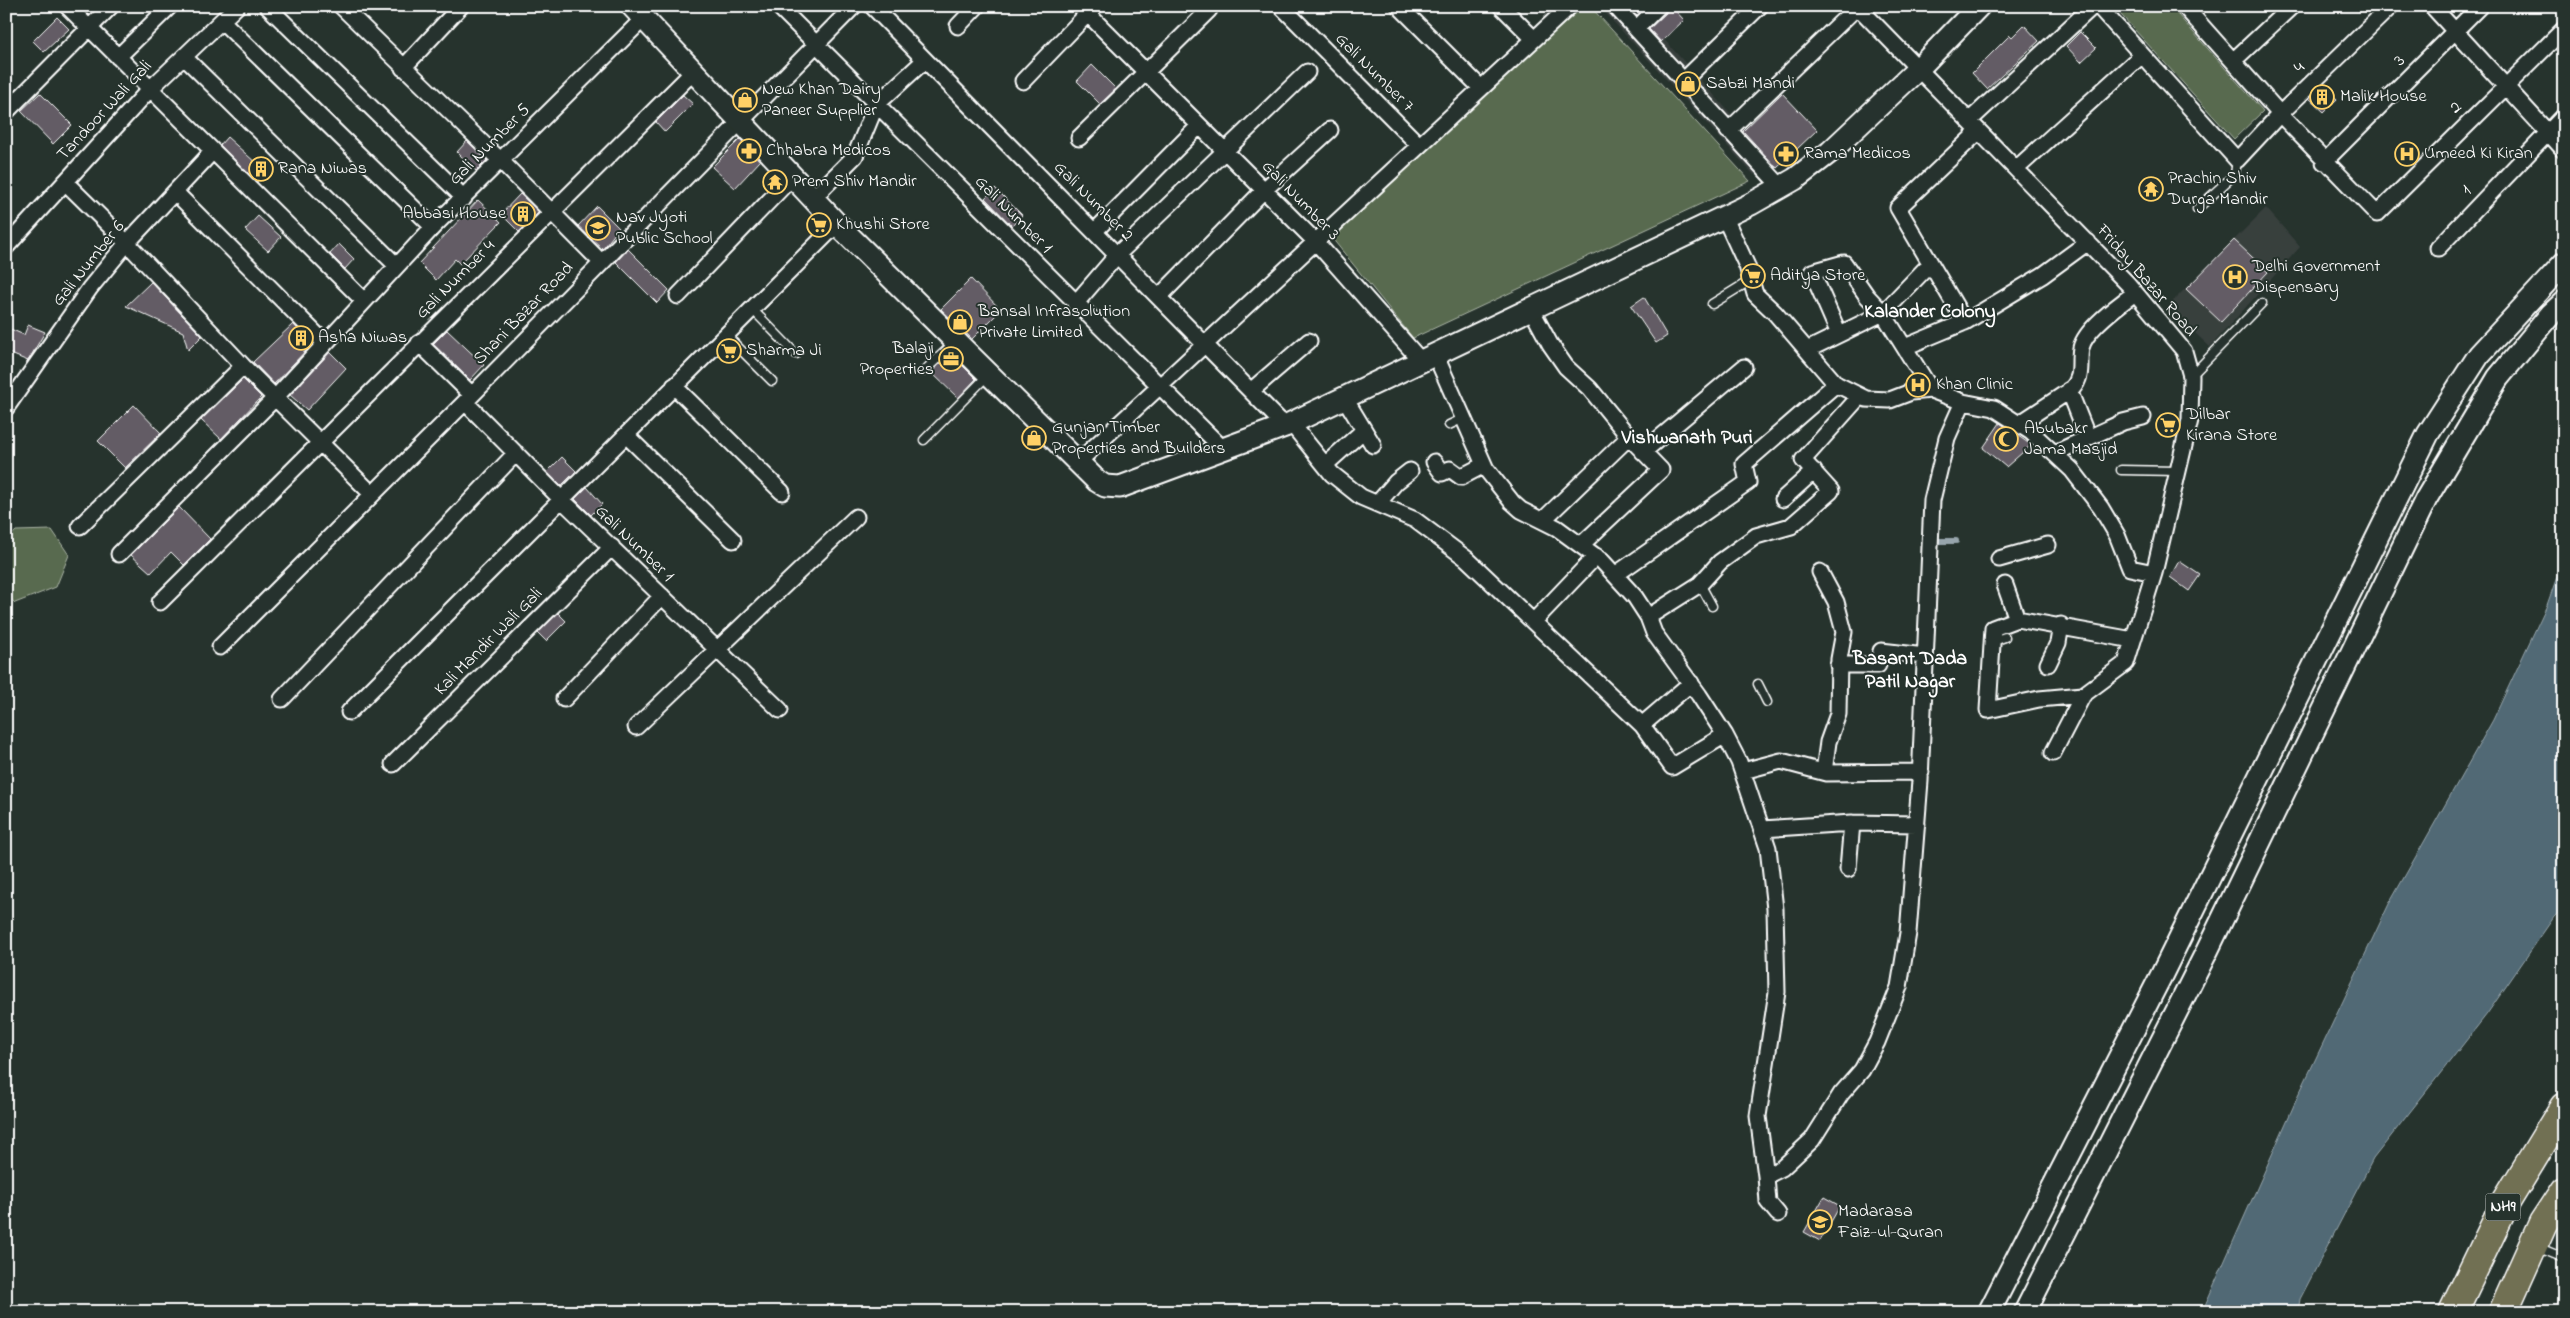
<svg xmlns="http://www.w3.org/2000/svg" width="2570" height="1318" viewBox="0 0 2570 1318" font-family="'Indie Flower',sans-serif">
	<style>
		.built { fill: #383f3e }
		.green { fill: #586b4f; stroke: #acb5a7 }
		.water { fill: #516975; stroke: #97a5ac }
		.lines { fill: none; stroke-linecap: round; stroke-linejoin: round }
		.stream { stroke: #97a5ac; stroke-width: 6 }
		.building { fill: #635c65; stroke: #fff }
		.lane-casing { stroke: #fff; stroke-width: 11 }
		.street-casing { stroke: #fff; stroke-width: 19 }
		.secondary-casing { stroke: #fff; stroke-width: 25 }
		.highway-casing { stroke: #fff; stroke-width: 31 }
		.lane { stroke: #26332d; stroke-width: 8 }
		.street { stroke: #26332d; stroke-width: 15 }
		.secondary { stroke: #26332d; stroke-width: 21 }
		.highway { stroke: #716f52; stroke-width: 28 }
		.labels { text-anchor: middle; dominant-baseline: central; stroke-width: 4; stroke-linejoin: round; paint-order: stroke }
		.shield { fill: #26332d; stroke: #bec2c0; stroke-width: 1 }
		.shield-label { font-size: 16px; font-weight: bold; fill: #fff }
		.street-label { font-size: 18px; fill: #fff; stroke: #26332d }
		.poi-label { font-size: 18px; fill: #fff; stroke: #26332d; text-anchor: start }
		.quarter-label { font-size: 20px; font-weight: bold; fill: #fff; stroke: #26332d }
	</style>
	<rect width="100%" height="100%" fill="#26332d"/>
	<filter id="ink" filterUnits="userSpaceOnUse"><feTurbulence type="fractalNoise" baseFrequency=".02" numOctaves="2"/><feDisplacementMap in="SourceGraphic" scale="10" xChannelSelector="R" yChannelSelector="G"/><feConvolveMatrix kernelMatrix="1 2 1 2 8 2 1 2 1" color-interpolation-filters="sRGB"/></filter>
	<g filter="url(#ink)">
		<path class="built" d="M1599 6H1634L1775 163 1754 175Z
			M2266 208 2300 247 2210 347 2167 307Z"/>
		<path class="green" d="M1581 6H1590L1750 181 1413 338 1331 237Z
			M2113 6H2170L2263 111 2234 139Z
			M52 530 69 555 56 587 15 603 6 594V540L16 531Z"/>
		<path class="water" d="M2564 557V907L2554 917 2487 1014 2373 1159 2300 1299 2298 1312H2202L2298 1096 2389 904 2493 720 2547 605Z"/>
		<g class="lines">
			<path class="stream" d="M1930 541H1956"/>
		</g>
		<path class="building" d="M1668 6H1671L1684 20 1661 42 1649 29 1666 13Z
			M57 17 69 29 44 52 33 41Z
			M2024 25 2039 41 1987 89 1972 73 2010 35 2012 37Z
			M2080 32 2096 48 2081 62 2066 46Z
			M1092 65 1116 89 1100 104 1077 81Z
			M2323 86 2337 99 2324 112 2309 98Z
			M40 93 72 125 53 144 21 111Z
			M1782 93 1817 130 1777 168 1743 131Z
			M683 95 693 104 665 132 656 122Z
			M227 137 266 172 257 182 220 145Z
			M740 139 760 161 735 188 712 167Z
			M467 141 487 160 476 171 457 152Z
			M995 188 1022 215 1012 226 985 198Z
			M520 194 539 212 519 232 501 214Z
			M478 200 501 222 460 264 455 259 436 280 419 263Z
			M597 206 619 228 603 249 578 226Z
			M258 216 281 237 268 251 245 230Z
			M2234 240 2268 272 2221 322 2186 289Z
			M339 244 354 259 345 269 330 254Z
			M628 249 669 290 657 303 616 262Z
			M971 279 1001 310 972 339 941 309Z
			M151 282 202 336 188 350 183 332 126 306Z
			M1644 297 1667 336 1656 343 1631 306Z
			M293 324 312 344 274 384 253 362Z
			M28 325 45 332 28 361 6 352V327L24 335Z
			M447 330 484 365 470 380 433 344Z
			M330 352 346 368 307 410 290 395Z
			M951 354 976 379 958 398 931 372Z
			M243 379 261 397 221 439 201 420Z
			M134 405 161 433 125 468 98 441Z
			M2000 423 2031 445 2006 467 1983 448Z
			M562 457 576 471 561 486 547 472Z
			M587 487 602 504 591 515 575 499Z
			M179 507 210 539 184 565 171 552 151 573 131 555Z
			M2179 561 2200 575 2189 591 2170 577Z
			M558 613 566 621 546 641 538 633Z
			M1824 1197 1840 1206 1820 1241 1804 1232Z"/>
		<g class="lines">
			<g class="lane-casing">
				<path id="lane" d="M2197 209 2235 174 2237 160
					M1712 304 1751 280
					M752 309 796 354
					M726 335 772 381
					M924 371 954 343
					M2191 376 2262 303
					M1449 425 1464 418
					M924 440 987 376
					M2121 470 2178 471
					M1700 584 1712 606
					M1991 642 2005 637
					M1758 684 1767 702
					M2537 1247 2564 1258"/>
			</g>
			<g class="street-casing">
				<path id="street" d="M67 6 364 301
					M267 6 464 198
					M341 6 500 160 601 262
					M778 6 1223 449
					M872 6 1285 426
					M1080 6 1316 242 1421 361
					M1281 6 1419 145
					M1399 6 1481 88
					M1501 6 1534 39
					M1615 6 1781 187
					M1857 6 2128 284 2184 351 2191 376 2190 420 2154 573 2126 663 2083 695 2053 753
					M2098 6 2237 160 2280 114 2391 6
					M2184 6 2280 114 2377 214 2564 29
					M2432 6 2564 150
					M222 21 433 227
					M958 26 977 6
					M1636 29 1659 6
					M118 57 170 6
					M184 57 397 266
					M2233 61 2292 6
					M403 68 461 6
					M1023 81 1095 6
					M1683 81 1760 6
					M6 112 111 6
					M1969 121 2093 6
					M1728 131 1858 6
					M1079 138 1209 10
					M2324 162 2480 6
					M2016 169 2142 55
					M65 182 127 243 243 366 372 494
					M175 192 325 343
					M813 198 855 156 876 105 925 60
					M1724 216 1747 266 1755 294 1775 313 1836 384 1866 399 1890 400 1911 392 1931 390
					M1095 231 1199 126
					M6 247 150 89 237 6
					M2438 248 2564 116
					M678 296 793 176
					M1160 296 1264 190 1330 130
					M1075 304 1118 254 1307 72
					M1531 309 1550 344 1566 367 1590 389 1629 437 1661 470 1581 545
					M1965 322 1898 208 1979 131
					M1839 334 1812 272 1844 263 1867 296 1883 313 1931 390 1963 402 1994 408 2031 432 2072 470 2101 508 2117 535 2130 568 2154 573
					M419 343 472 395
					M1905 347 1965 322 2043 275 2088 242
					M1807 350 1883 313 1930 264
					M1435 354 1486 469 1512 502 1521 510 1557 528 1602 561 1635 597 1648 617 1654 633 1699 695 1725 735 1739 762 1768 848 1775 909 1777 992 1758 1116 1766 1176
					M674 386 782 492
					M1252 390 1309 341
					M2069 390 2088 438
					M1344 397 1373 445
					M465 402 561 499 780 710
					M6 408 90 288 127 243 212 152
					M1291 423 1332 474 1361 497 1415 520 1467 559 1642 725 1672 767 1725 735
					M2019 424 2072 389C2084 375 2078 364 2081 348 2085 329 2120 304 2135 293
					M626 435 733 540
					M1643 452 1744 367
					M2055 453 2123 422 2143 417
					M1078 462 1570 6
					M1434 462 1442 473 1450 469 1461 477 1484 465
					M1325 465 1364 430
					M1783 499 1814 471
					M1378 503 1396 482 1410 471
					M1543 520 1629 437
					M80 526 243 366
					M119 554 275 398 433 227 644 18
					M1999 559 2048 545
					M1820 572 1836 602 1844 632 1839 659 1838 714 1828 742 1824 772
					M1615 575 1748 482 1744 464 1836 384
					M2005 585 2017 619 2133 640
					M160 602 694 71
					M1648 617 1700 584 1720 562 1756 536 1791 526 1831 491 1803 460 1860 396
					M2017 619 1993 628 1988 710 2039 699 2083 695
					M1534 621 1596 556
					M220 647 472 395 854 6
					M2048 664 2058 643 2061 625
					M1838 665H1878L1881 651 1925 656
					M282 699 516 453
					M564 699 662 596
					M349 712 837 224
					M1642 725 1691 683
					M636 727 856 517
					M393 764 612 547
					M1743 771 1781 761 1826 773 1921 772
					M1762 829 1852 823 1917 824
					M1848 869 1852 823
					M1778 1214 1768 1202 1766 1176 1782 1168 1812 1140 1841 1094 1862 1070 1877 1042 1899 987 1908 933 1920 781 1932 500 1947 438 1963 402"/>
			</g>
			<g class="secondary-casing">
				<path id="secondary" d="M632 6 837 224 1097 481 1105 486 1120 487 1285 426 1751 204 1795 179 1830 152 1918 69 1979 6
					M1989 1312 2162 974 2428 434 2479 355 2564 263
					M2025 1312 2207 951 2426 499 2498 378 2551 314 2564 302"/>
			</g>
			<g class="highway-casing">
				<path id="highway" d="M2453 1312 2506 1202 2564 1107
					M2503 1312 2543 1223 2564 1191"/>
			</g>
			<use href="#lane" class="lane"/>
			<use href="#street" class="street"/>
			<use href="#secondary" class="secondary"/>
			<use href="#highway" class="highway"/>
		</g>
	</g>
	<defs>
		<g id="shop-ring" transform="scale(1.25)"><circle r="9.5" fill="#26332d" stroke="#ffd166" stroke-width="1.5"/><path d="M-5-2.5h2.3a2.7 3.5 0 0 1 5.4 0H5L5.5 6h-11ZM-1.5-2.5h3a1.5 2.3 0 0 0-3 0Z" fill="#ffd166"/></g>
		<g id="building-ring" transform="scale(1.25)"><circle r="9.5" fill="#26332d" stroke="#ffd166" stroke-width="1.5"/><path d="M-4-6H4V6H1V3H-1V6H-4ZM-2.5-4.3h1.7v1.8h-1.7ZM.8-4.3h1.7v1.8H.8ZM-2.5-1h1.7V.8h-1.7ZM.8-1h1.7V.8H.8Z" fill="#ffd166"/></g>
		<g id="pharmacy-ring" transform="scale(1.25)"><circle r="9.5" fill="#26332d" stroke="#ffd166" stroke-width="1.5"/><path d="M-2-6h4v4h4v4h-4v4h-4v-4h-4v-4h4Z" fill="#ffd166"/></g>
		<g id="hospital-ring" transform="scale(1.25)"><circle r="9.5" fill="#26332d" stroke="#ffd166" stroke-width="1.5"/><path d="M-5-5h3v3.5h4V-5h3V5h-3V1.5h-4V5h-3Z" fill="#ffd166"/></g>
		<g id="temple-ring" transform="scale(1.25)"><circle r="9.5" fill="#26332d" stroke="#ffd166" stroke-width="1.5"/><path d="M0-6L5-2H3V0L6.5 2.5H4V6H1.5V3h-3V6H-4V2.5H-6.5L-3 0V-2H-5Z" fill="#ffd166"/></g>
		<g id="supermarket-ring" transform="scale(1.25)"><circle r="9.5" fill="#26332d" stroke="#ffd166" stroke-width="1.5"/><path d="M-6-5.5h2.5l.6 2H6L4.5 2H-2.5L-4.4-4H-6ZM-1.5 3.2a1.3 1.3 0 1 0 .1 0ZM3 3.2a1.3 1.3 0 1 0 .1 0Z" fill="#ffd166"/></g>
		<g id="school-ring" transform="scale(1.25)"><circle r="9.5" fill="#26332d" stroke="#ffd166" stroke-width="1.5"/><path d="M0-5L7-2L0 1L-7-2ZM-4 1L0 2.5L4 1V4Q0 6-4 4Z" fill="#ffd166"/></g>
		<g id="office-ring" transform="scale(1.25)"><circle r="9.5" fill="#26332d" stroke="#ffd166" stroke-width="1.5"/><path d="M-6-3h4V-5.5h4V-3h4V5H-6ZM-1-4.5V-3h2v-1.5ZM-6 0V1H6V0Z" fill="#ffd166"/></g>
		<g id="mosque-ring" transform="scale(1.25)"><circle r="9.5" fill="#26332d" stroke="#ffd166" stroke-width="1.5"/><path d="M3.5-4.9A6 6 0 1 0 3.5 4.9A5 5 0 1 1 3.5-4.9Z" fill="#ffd166"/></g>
	</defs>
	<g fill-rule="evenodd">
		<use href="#shop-ring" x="1688" y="84"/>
		<use href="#building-ring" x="2322" y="97"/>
		<use href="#shop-ring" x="745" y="100"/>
		<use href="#pharmacy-ring" x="749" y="151"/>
		<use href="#pharmacy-ring" x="1786" y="154"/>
		<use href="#hospital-ring" x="2407" y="154"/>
		<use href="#building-ring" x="261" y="169"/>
		<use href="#temple-ring" x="775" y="182"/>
		<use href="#temple-ring" x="2151" y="189"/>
		<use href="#building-ring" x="523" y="214"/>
		<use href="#supermarket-ring" x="819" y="225"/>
		<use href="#school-ring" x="598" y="228"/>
		<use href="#supermarket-ring" x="1753" y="276"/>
		<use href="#hospital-ring" x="2235" y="277"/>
		<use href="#shop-ring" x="960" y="322"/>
		<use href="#building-ring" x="301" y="338"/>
		<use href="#supermarket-ring" x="729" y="351"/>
		<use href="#office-ring" x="951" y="359"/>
		<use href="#hospital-ring" x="1918" y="385"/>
		<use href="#supermarket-ring" x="2168" y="425"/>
		<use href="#shop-ring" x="1034" y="438"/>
		<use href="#mosque-ring" x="2006" y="439"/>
		<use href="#school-ring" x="1820" y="1222"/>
	</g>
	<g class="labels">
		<rect class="shield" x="2485.5" y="1193.5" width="35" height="27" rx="4"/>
		<g class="shield-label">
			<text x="2503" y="1207">NH9</text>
		</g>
		<g class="street-label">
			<text transform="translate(2400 61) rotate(-45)">3</text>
			<text transform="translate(2300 68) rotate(-44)">4</text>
			<text transform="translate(1374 73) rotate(45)">Gali Number 7</text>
			<text transform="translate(2456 108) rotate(-45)">2</text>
			<text transform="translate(105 111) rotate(-47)">Tandoor Wali Gali</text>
			<text transform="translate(490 145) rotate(-45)">Gali Number 5</text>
			<text transform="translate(2467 191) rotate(-46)">1</text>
			<text transform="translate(1300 201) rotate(46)">Gali Number 3</text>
			<text transform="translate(1093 202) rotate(45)">Gali Number 2</text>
			<text transform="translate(1013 215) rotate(45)">Gali Number 1</text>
			<text transform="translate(89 264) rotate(-51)">Gali Number 6</text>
			<text transform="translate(456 280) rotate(-45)">Gali Number 4</text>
			<text transform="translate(2146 281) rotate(49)">Friday Bazar Road</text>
			<text transform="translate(524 314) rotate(-46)">Shani Bazar Road</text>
			<text transform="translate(634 544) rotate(44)">Gali Number 1</text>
			<text transform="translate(489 642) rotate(-45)">Kali Mandir Wali Gali</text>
		</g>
		<g class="poi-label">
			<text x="1706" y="84">Sabzi Mandi</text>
			<text x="762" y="90">New Khan Dairy<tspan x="762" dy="21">Paneer Supplier</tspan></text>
			<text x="2340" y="97">Malik House</text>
			<text x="766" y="151">Chhabra Medicos</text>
			<text x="1804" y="154">Rama Medicos</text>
			<text x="2424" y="154">Umeed Ki Kiran</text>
			<text x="278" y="169">Rana Niwas</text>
			<text x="2168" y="179">Prachin Shiv<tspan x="2168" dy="21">Durga Mandir</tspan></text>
			<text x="792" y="182">Prem Shiv Mandir</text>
			<text x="506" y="214" text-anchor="end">Abbasi House</text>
			<text x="616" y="218">Nav Jyoti<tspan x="616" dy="21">Public School</tspan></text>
			<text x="836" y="225">Khushi Store</text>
			<text x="2252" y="267">Delhi Government<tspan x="2252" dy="21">Dispensary</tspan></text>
			<text x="1770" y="276">Aditya Store</text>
			<text x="978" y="312">Bansal Infrasolution<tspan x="978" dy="21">Private Limited</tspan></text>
			<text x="318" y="338">Asha Niwas</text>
			<text x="934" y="349" text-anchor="end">Balaji<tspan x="934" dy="21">Properties</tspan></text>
			<text x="746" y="351">Sharma Ji</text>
			<text x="1936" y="385">Khan Clinic</text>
			<text x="2186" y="415">Dilbar<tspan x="2186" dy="21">Kirana Store</tspan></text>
			<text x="1052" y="428">Gunjan Timber<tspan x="1052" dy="21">Properties and Builders</tspan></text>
			<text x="2024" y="429">Abubakr<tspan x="2024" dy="21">Jama Masjid</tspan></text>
			<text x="1838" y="1212">Madarasa<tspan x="1838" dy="21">Faiz-ul-Quran</tspan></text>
		</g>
		<g class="quarter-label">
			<text x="1930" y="312">Kalander Colony</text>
			<text x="1687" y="438">Vishwanath Puri</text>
			<text x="1910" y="659">Basant Dada<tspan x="1910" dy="23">Patil Nagar</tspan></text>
		</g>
	</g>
	<rect width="2570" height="1318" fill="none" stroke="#26332d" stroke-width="25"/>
	<rect x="12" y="12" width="2545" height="1293" fill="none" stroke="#fff" stroke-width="2" filter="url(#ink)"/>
</svg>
